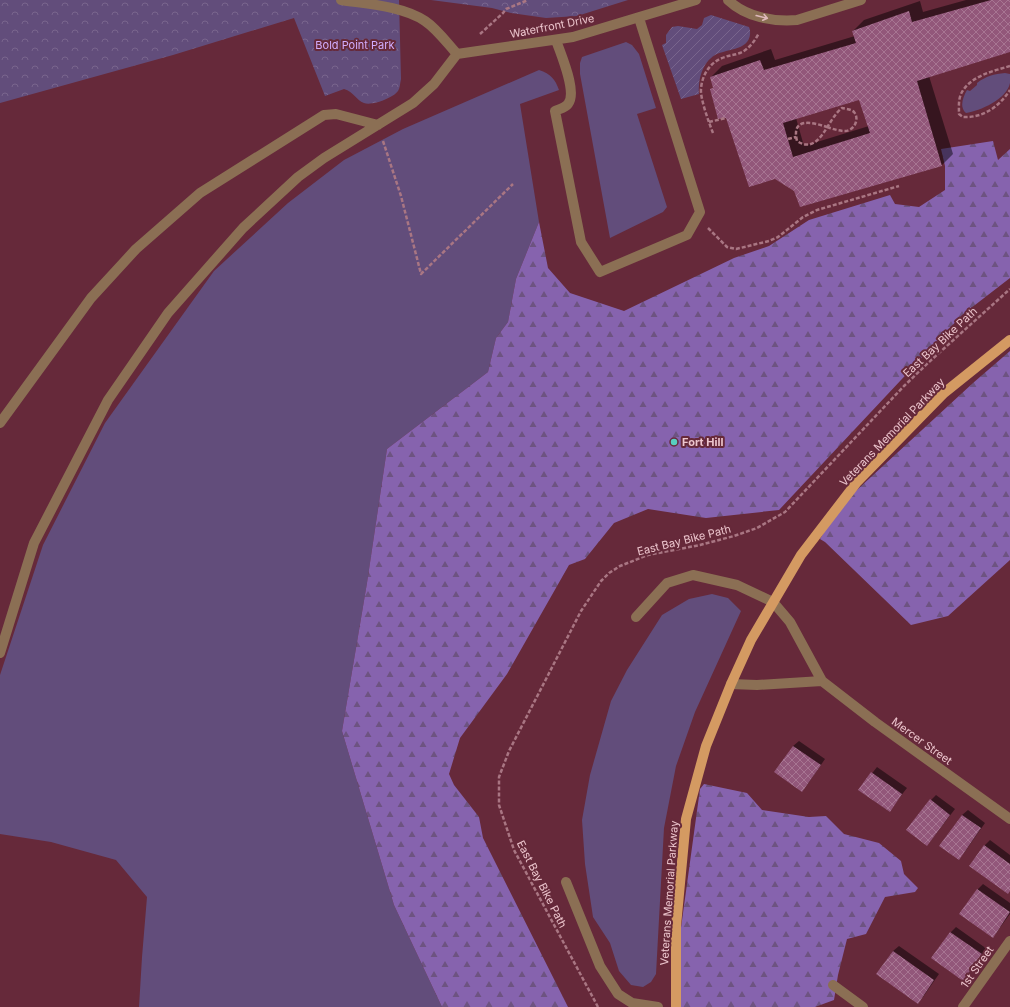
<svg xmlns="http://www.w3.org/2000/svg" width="1010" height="1007" viewBox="0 0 1010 1007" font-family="Inter,sans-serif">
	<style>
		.grass { fill: #624d7b }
		.forest { fill: url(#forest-firs) }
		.park { fill: url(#park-crowns) }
		.garden { fill: url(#garden-furrows) }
		.shadow { fill: #0007; fill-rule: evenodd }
		.building { fill: url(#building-cross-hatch); fill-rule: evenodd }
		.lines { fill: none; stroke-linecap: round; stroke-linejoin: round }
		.path { stroke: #a97683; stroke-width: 2.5; stroke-dasharray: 4 2; stroke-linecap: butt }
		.minor { stroke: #8b6f54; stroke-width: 10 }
		.major { stroke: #d49a62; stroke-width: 10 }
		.oneway { stroke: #deb9bc }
		.poi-dot { fill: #58cec0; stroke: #66293a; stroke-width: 1.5 }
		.labels { text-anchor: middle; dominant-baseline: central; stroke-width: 4; stroke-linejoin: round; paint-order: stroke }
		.street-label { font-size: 11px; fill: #edc6ce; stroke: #66293a }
		.park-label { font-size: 11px; fill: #d1adfe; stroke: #66293a }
		.poi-label { font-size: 11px; font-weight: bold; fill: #edc6ce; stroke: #66293a; text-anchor: start }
	</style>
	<defs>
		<pattern id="forest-firs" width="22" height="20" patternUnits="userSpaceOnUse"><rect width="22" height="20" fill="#8663ae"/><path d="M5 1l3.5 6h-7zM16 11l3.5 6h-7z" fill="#6d5381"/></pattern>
		<pattern id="park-crowns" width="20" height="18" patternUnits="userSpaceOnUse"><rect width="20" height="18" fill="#624d7b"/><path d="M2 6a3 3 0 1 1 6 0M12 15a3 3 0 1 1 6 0" fill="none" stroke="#79658d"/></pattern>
		<pattern id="garden-furrows" width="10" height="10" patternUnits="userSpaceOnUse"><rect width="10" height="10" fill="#624d7b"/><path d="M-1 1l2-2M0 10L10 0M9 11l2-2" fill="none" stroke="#79658d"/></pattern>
		<pattern id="building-cross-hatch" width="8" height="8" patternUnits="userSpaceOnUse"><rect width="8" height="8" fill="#92577a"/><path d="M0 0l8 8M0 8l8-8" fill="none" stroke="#a77592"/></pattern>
	</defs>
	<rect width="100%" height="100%" fill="#66293a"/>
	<path class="grass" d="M626 42 632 45 639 54 656 108 637 114 667 207 663 212 610 238 580 74V63L582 57Z
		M539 70C551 74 555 79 559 90L520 104 539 222 516 279 508 322 496 338 488 372 387 449 367 583 342 731 394 905 442 1007H139L142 957 147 897 116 860 51 842 0 834V675L43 545 105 423 214 271 288 203 344 160 403 129Z
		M1005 73 1010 74C1010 77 1010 81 1010 83 1007 99 980 111 966 113 959 107 963 97 967 90L970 91 977 85V83C986 76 994 74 1005 73Z
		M712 594 728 598 741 611 695 712 676 766 664 828 656 974 651 982 643 987 631 985 619 971 610 943 593 917 585 864 582 820 590 775 611 701 627 670 662 615 689 599Z"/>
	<path class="forest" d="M993 141 998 160 1010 149V278L962 315 779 510 706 518 648 509 614 523 585 559 569 565 507 674 460 738 449 774 454 785 479 817 483 838 568 1007H442L394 905 342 731 367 583 387 449 488 372 496 338 508 322 516 279 539 222 548 268 570 293 624 311 734 258 769 246 809 220 890 195 895 204 919 207 945 190V166L941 149Z
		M1010 351V560L948 616 911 625 825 542 820 539 827 527 846 500 973 383Z
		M704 784 747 793 762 810 809 817 826 816 844 834 879 843 901 861 904 874 918 888 915 892 885 897 866 934 847 939 838 975 834 1000 815 1007H677L680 935 700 789Z"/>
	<path class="park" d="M0 0H399L401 79C400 83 400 88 398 91 393 98 372 106 364 103 356 100 354 92 344 89L325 96 294 18 173 55 0 103Z
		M431 0H628L577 16 546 18 511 13 492 8Z"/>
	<path class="garden" d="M711 15 749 27 750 30C752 51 728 48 715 55 702 63 698 80 699 94L681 99 662 45 666 43V35L672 27 678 26 697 29 702 25 704 18Z"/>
	<path class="shadow" d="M966 0H1010V51L929 76 953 154 942 165 801 206 795 190 775 178 727 116 711 90 714 87 711 77 722 66 771 49 775 60 855 36 853 31 864 20 920 1 923 12ZM860 98 869 126 804 146 796 118Z
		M799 741 825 759 807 785 801 791 793 746Z
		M877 767 907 788 889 811 859 790Z
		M936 795 955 809 932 839 931 800Z
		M968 810 985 823 964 853 962 815Z
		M990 840 1010 855V891L984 846Z
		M983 884 1010 903V914L993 937 961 914 978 889Z
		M956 927 987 949 968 974 963 980 932 958 951 932Z
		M899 946 939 974 923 997 917 1002 877 974 893 951Z"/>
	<path class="building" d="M991 0H1010V52L917 81 942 166 800 207 794 191 775 179 749 187 726 118 718 119 710 89 713 88 710 77 760 60 764 70 856 43 852 31 909 11 912 22ZM859 100 870 133 793 157 783 123Z
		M793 746 821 765 802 792 774 772Z
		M871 772 902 794 890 812 858 790Z
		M930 799 950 815 927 846 906 830Z
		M962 815 981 828 959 860 939 846Z
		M984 845 1010 864V891L1008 894 969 866Z
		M977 889 1010 912 993 938 959 914Z
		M950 932 982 954 963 981 931 958Z
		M893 951 934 980 918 1004 876 974Z"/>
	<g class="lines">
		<path class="path" d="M480 34 503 13 506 9 528 0
			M1010 66C993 71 971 76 962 92 958 99 959 107 959 114L963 117C983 118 999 107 1010 90
			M709 122 726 118
			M827 127C833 129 839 131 845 131 854 131 860 119 854 112 851 109 846 109 842 108 827 119 820 156 797 141 791 117 812 122 827 127
			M713 133C709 123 700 98 701 89 702 74 711 61 725 57 730 55 735 55 740 53 748 50 755 41 759 33
			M788 139 796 137
			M383 141 401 196 421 274 513 184
			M708 228 727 247 736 249 769 241 778 237 803 217 817 210 899 186
			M598 1007 514 850 499 805V777L509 751 581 611 601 581 609 573 620 566 648 555 700 545 734 536 757 528 785 512 904 386 929 362 1010 289"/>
		<path class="minor" d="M341 0C367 4 403 6 425 21 437 29 447 43 457 54
			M728 0C746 17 773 22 797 20L861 0
			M556 40C560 53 578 92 568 104 565 108 559 109 555 111L581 242 600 272 687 235 700 212 639 18
			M457 54 573 37 696 0
			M0 423 91 298 136 249 200 193 324 115 336 114 378 125
			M636 617 667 583 693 575 737 585 773 602 790 622 822 681 875 722 1010 819
			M0 653 34 543 108 400 168 313 243 228 298 177 324 158 413 103 434 84 457 54
			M731 684 757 685 822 681
			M566 882 600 966 618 994 632 1003 658 1007
			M833 985 863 1007
			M963 1007 1010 941"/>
		<path class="major" d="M676 1007V926L686 819 706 746 731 684 751 640 801 555 857 482 944 393 1010 340"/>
	</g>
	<defs><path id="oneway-shaft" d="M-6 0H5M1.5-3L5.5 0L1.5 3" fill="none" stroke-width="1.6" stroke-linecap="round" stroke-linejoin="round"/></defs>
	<use class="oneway" href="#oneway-shaft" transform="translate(762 17) rotate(14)"/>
	<circle class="poi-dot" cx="674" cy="442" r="4"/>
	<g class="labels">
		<g class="street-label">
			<text transform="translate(552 26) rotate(-11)">Waterfront Drive</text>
			<text transform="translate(940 342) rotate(-43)">East Bay Bike Path</text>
			<text transform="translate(892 432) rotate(-46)">Veterans Memorial Parkway</text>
			<text transform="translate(684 540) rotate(-14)">East Bay Bike Path</text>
			<text transform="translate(922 741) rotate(36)">Mercer Street</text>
			<text transform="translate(542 884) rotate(63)">East Bay Bike Path</text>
			<text transform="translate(669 893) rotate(-86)">Veterans Memorial Parkway</text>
			<text transform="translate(977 967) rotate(-55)">1st Street</text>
		</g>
		<g class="park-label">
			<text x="355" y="45">Bold Point Park</text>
		</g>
		<g class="poi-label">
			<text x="682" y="442">Fort Hill</text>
		</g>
	</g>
</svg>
